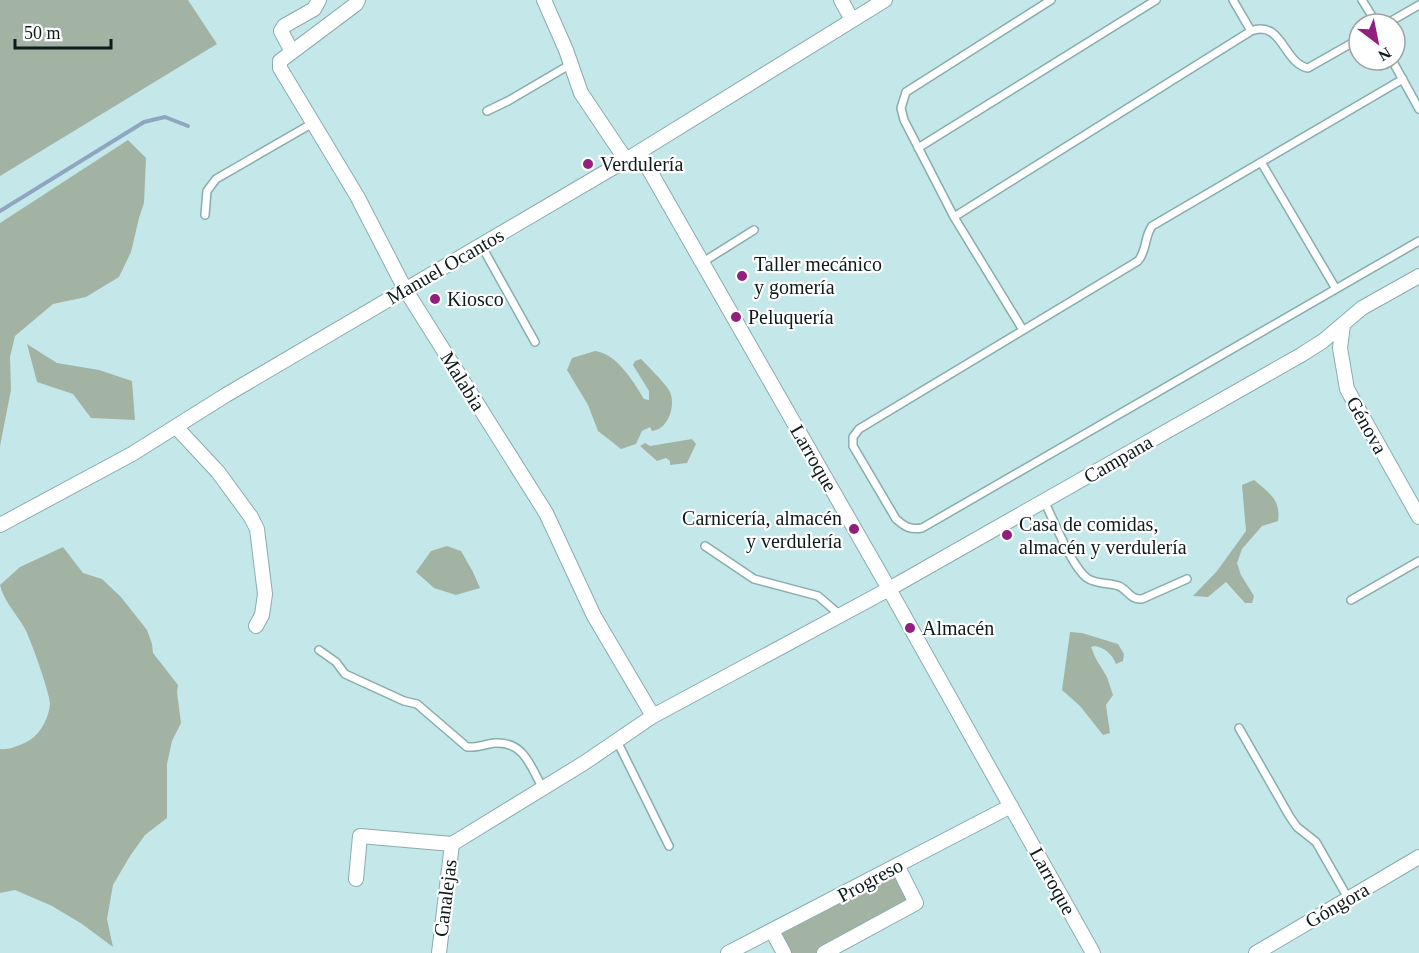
<svg xmlns="http://www.w3.org/2000/svg" width="1419" height="953" viewBox="0 0 1419 953" font-family="'Times New Roman',serif">
	<style>
		.green { fill: #a2b3a4 }
		.lines { fill: none; stroke-linecap: round; stroke-linejoin: round }
		.stream { stroke: #90a5c2; stroke-width: 4 }
		.lane-casing { stroke: #89acae; stroke-width: 10 }
		.street-casing { stroke: #89acae; stroke-width: 16 }
		.lane { stroke: #fff; stroke-width: 7 }
		.street { stroke: #fff; stroke-width: 14 }
		.poi-dot { fill: #921e7d; stroke: #fff; stroke-width: 2 }
		.labels { text-anchor: middle; dominant-baseline: central; stroke-width: 4.5; stroke-linejoin: round; paint-order: stroke }
		.poi-label { font-size: 20px; fill: #0d1b1c; stroke: #fff; text-anchor: start }
		.street-label { font-size: 20px; fill: #0d1b1c; stroke: #fff }
	</style>
	<rect width="100%" height="100%" fill="#c4e8ea"/>
	<path class="green" d="M0 0H188L217 44 0 176Z
		M128 140 146 158 144 203 139 218 131 252 119 277 86 297 53 304 15 336 10 357 11 390 0 446V223Z
		M27 344 57 363 99 370 132 381 135 420 91 418 73 394 37 382Z
		M595 351C616 353 634 382 644 399L649 400V391L633 365 635 361 641 359C647 365 667 385 670 392 676 406 668 430 652 431L650 427 642 431 636 444 621 449 598 431 588 405 567 370 572 358Z
		M692 439 696 444 687 463 670 465V461L666 458 657 461 640 446 645 443 650 446Z
		M1254 480C1269 493 1281 499 1278 521L1262 526 1242 549 1237 563 1241 575 1254 596 1252 603H1245L1226 582 1208 597 1193 596 1217 571 1246 531 1242 485Z
		M447 546 461 551 473 572 480 588 456 595 434 588 416 572 431 551Z
		M63 547 83 573 102 579 121 597 147 630 152 644 153 653 178 685 177 692 181 723 172 741 167 764V818L145 835 130 856 113 885 107 919 113 947 82 924 52 906 15 890 0 893V749C8 751 23 744 30 740 41 733 49 717 50 704 50 694 31 640 25 629 17 614 4 602 0 585L20 567Z
		M1070 632 1082 633 1118 644 1124 654 1123 661 1116 664C1112 654 1105 648 1095 646L1091 647 1096 659 1107 677 1113 695 1106 705 1110 733 1103 735 1080 706 1062 690Z
		M895 871 912 902 816 953H791L780 932Z"/>
	<g class="lines">
		<path class="stream" d="M0 211 144 122 165 117 188 126"/>
		<g class="lane-casing">
			<path id="lane" d="M1233 0 1251 31
				M1362 0 1377 24
				M1386 24 1419 5
				M1392 60 1419 109
				M1403 79 1152 226C1144 237 1147 251 1138 261L859 429 853 437V446L896 519C905 527 910 530 922 528L1419 241
				M487 111 508 101 571 64
				M918 148 1156 0
				M1261 162 1336 289
				M205 215 207 191 216 179 313 123
				M954 217 1251 31C1282 19 1283 63 1308 68L1359 39
				M481 245 535 342
				M703 262 754 230
				M1023 330 954 217 904 120 901 108 906 92 1051 0
				M1044 501C1054 520 1071 566 1087 578 1097 585 1108 582 1119 586 1128 590 1130 600 1142 599L1187 579
				M705 546 754 579 818 596 840 615
				M1351 600 1419 561
				M319 650 336 662 345 674 404 701 417 704 467 747C477 748 485 744 495 743 524 741 531 767 543 789
				M1239 728 1290 817 1297 827 1316 842 1348 898
				M617 741 669 846"/>
		</g>
		<g class="street-casing">
			<path id="street" d="M358 0 356 4 280 61V68L357 196 405 289 546 513 594 616 653 716
				M544 0 566 50 581 93 626 160
				M841 0 852 20
				M292 52 281 31 284 26 314 9 319 0
				M639 152 889 589 1093 953
				M1343 325 1340 348 1347 389 1419 517
				M176 427 218 472 251 517 257 529 265 594 262 615 256 626
				M0 525 132 454 226 395 626 160 885 0
				M356 879 360 836 452 844 584 763 653 716 889 589 1301 355 1323 341 1362 308 1419 276
				M772 931 784 953
				M439 953 452 844
				M728 953 1011 806
				M824 953 916 903 897 865
				M1256 953 1419 857"/>
		</g>
		<use href="#lane" class="lane"/>
		<use href="#street" class="street"/>
	</g>
	<g class="poi-dot">
		<circle cx="588" cy="164" r="6"/>
		<circle cx="742" cy="276" r="6"/>
		<circle cx="435" cy="299" r="6"/>
		<circle cx="736" cy="317" r="6"/>
		<circle cx="854" cy="529" r="6"/>
		<circle cx="1007" cy="535" r="6"/>
		<circle cx="910" cy="628" r="6"/>
	</g>
	<g class="labels">
		<g class="poi-label">
			<text x="600" y="164">Verdulería</text>
			<text x="754" y="264">Taller mecánico<tspan x="754" dy="23">y gomería</tspan></text>
			<text x="447" y="299">Kiosco</text>
			<text x="748" y="317">Peluquería</text>
			<text x="842" y="518" text-anchor="end">Carnicería, almacén<tspan x="842" dy="23">y verdulería</tspan></text>
			<text x="1019" y="524">Casa de comidas,<tspan x="1019" dy="23">almacén y verdulería</tspan></text>
			<text x="922" y="628">Almacén</text>
		</g>
		<g class="street-label">
			<text transform="translate(445 266) rotate(-30)">Manuel Ocantos</text>
			<text transform="translate(463 381) rotate(58)">Malabia</text>
			<text transform="translate(1367 425) rotate(61)">Génova</text>
			<text transform="translate(814 458) rotate(60)">Larroque</text>
			<text transform="translate(1118 459) rotate(-30)">Campana</text>
			<text transform="translate(870 880) rotate(-28)">Progreso</text>
			<text transform="translate(1053 881) rotate(61)">Larroque</text>
			<text transform="translate(445 898) rotate(-83)">Canalejas</text>
			<text transform="translate(1337 905) rotate(-30)">Góngora</text>
		</g>
	</g>
	<g transform="translate(1377 42) rotate(148)"><circle r="28" fill="#ffffff" stroke="#9ea4a4" stroke-width="1.5"/>
	<path d="M0-4.5L10 22L0 15L-10 22Z" fill="#921e7d"/>
	<text y="-9" font-size="16" font-weight="bold" text-anchor="middle" fill="#0d1b1c">N</text>
	</g>
	<path d="M15 39v9h96v-9" fill="none" stroke="#0d1b1c" stroke-width="3"/>
	<text x="24" y="39" font-size="18" fill="#0d1b1c" stroke="#ffffff" stroke-width="4.5" paint-order="stroke">50 m</text>
</svg>
